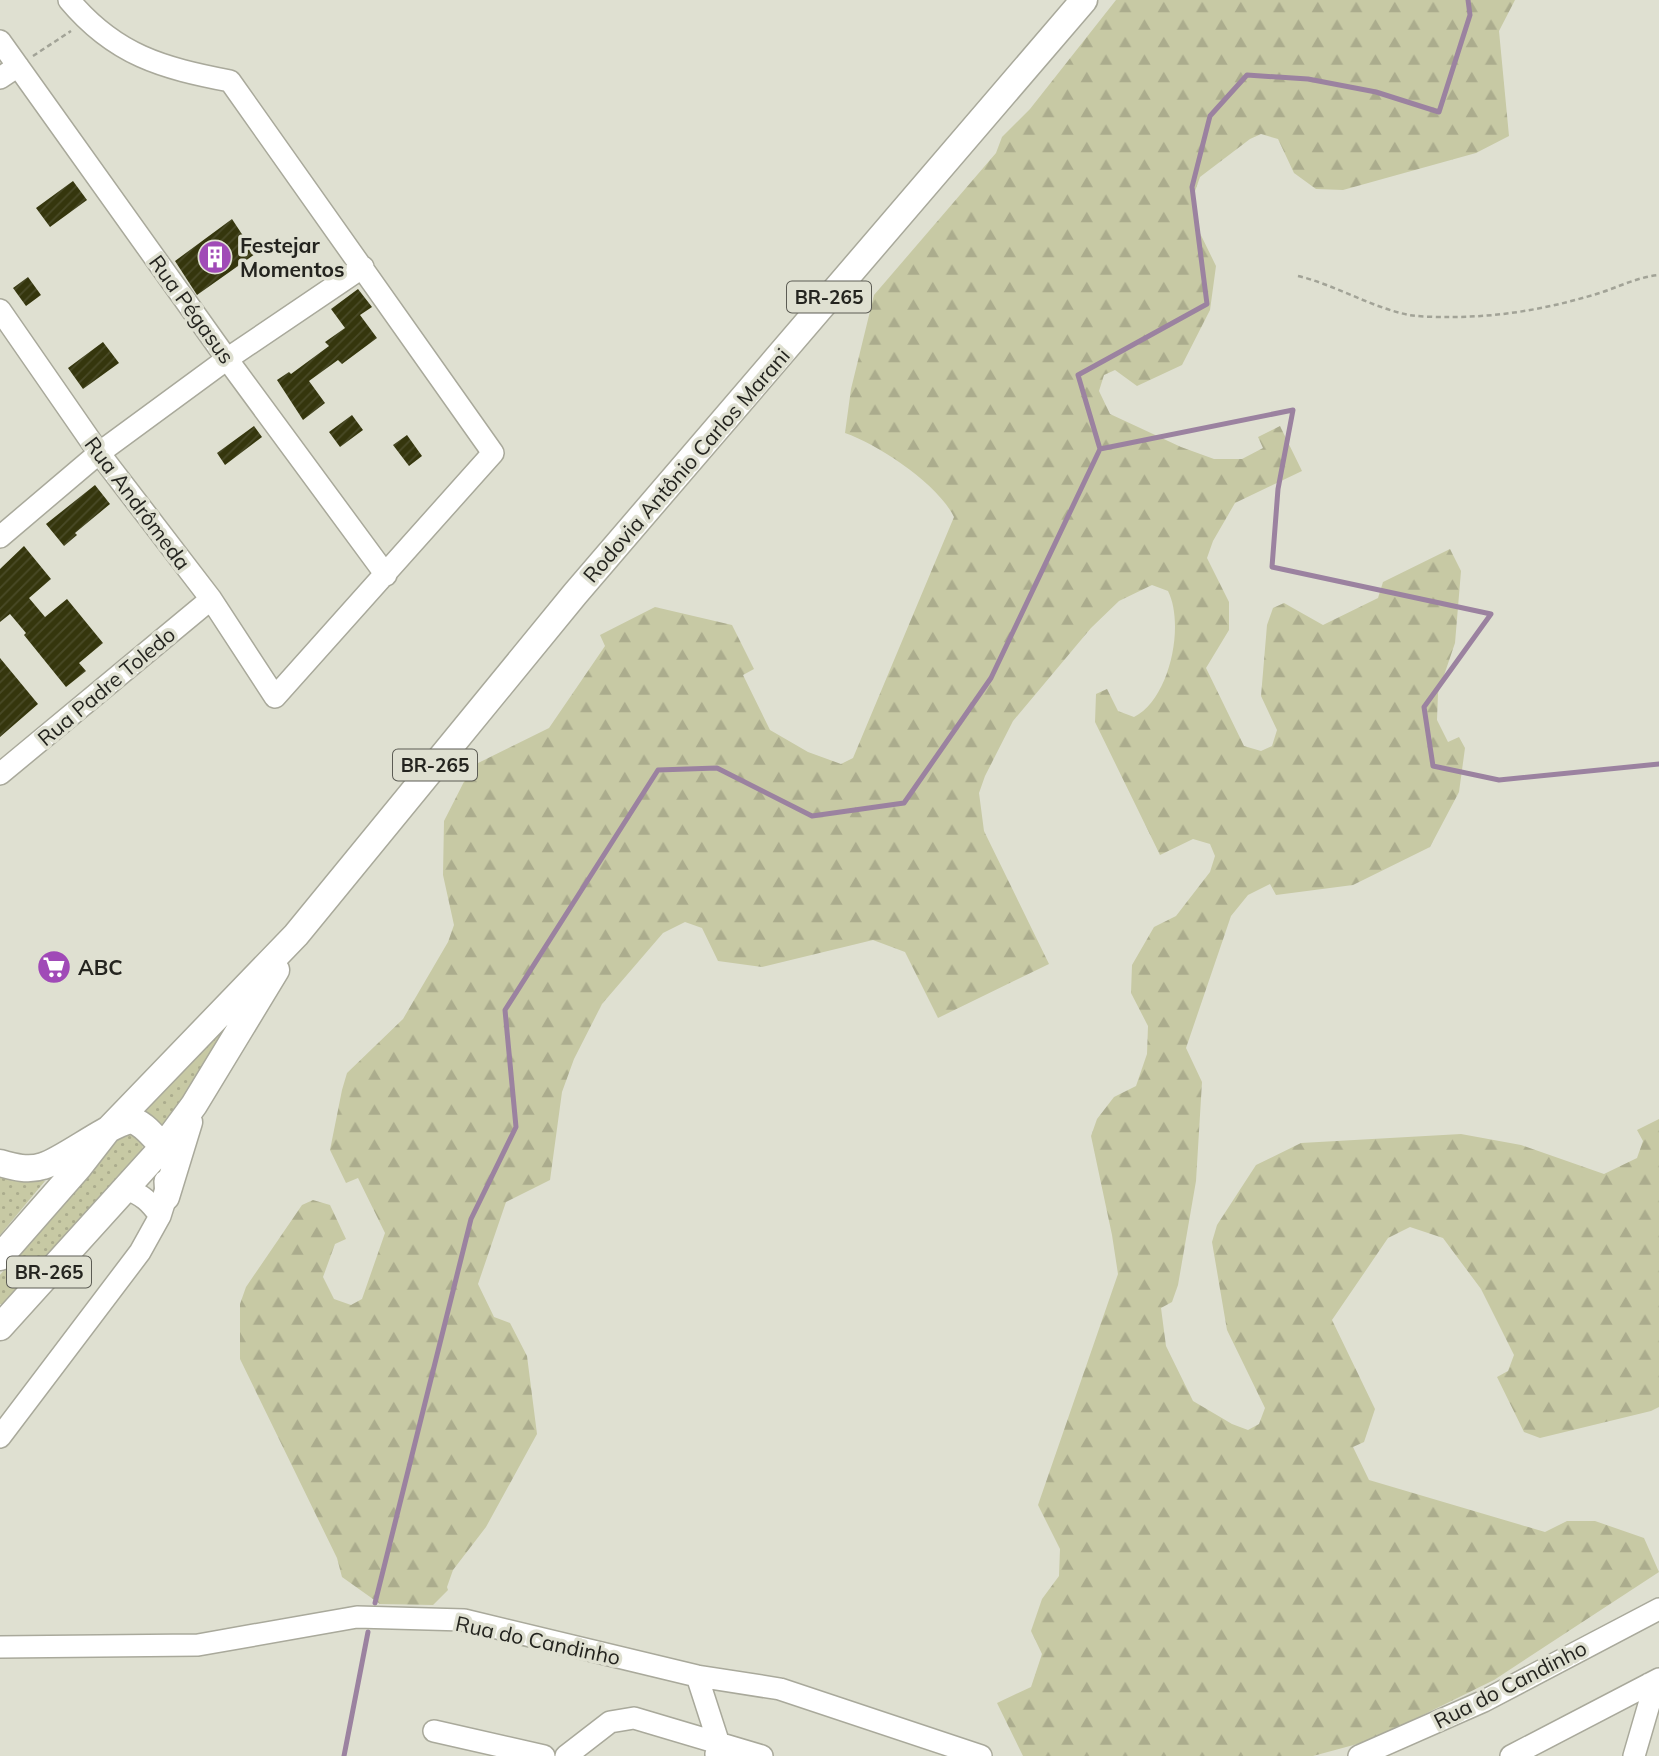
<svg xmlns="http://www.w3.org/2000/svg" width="1659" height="1756" viewBox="0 0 1659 1756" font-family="Mulish,sans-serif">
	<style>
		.grass { fill: url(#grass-dots) }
		.forest { fill: url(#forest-firs) }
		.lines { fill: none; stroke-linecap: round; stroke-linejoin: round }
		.stream { stroke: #9b82a0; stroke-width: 5 }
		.building { fill: url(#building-hatch) }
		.minor-casing { stroke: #a9a99b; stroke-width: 24 }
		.major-casing { stroke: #a9a99b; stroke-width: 29 }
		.path { stroke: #a2a397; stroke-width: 2.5; stroke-dasharray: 5 3.5; stroke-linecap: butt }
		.minor { stroke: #fff; stroke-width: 21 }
		.major { stroke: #fff; stroke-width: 26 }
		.labels { text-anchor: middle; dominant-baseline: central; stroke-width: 7; stroke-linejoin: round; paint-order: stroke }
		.shield { fill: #dfe0d1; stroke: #5c5c54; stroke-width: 2 }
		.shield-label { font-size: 19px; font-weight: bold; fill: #24241f }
		.poi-label { font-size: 21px; font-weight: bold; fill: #24241f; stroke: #dfe0d1; text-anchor: start }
		.street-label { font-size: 21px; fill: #24241f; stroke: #dfe0d1 }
	</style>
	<defs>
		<pattern id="grass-dots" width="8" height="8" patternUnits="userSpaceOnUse" patternTransform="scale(1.75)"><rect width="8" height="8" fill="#c7c9a4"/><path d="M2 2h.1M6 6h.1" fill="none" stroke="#abac8d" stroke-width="1.8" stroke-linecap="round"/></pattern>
		<pattern id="forest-firs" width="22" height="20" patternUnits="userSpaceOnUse" patternTransform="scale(1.75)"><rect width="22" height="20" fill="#c7c9a4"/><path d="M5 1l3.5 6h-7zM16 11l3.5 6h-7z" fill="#abac8d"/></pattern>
		<pattern id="building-hatch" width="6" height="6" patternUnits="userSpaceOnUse" patternTransform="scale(1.75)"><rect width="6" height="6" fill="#35360d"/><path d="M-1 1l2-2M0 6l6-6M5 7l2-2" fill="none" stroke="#494a27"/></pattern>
	</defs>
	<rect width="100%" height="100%" fill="#dfe0d1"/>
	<path class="grass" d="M274 969 162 1139C160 1123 153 1117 140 1109Z
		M122 1132 137 1133 143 1144 142 1154 4 1305 0 1304V1275Z
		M0 1166 26 1177 45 1181 0 1235Z"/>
	<path class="forest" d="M1116 0H1515L1499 31 1509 136 1476 153 1343 190 1316 189 1294 173 1278 139 1261 134 1250 139 1200 177 1194 194V221L1216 266 1210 310 1182 365 1137 386 1115 370 1104 375 1099 391 1110 414 1181 447 1214 459H1242L1263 448 1258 437 1280 426 1302 471 1235 503 1213 541 1207 558 1229 602V630L1206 668 1244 746 1261 751 1272 746 1277 730 1261 696 1267 625 1273 608 1284 603 1323 625 1378 598 1383 582 1450 549 1461 571 1455 643 1438 693 1437 720 1448 742 1459 737 1465 748 1459 792 1430 847 1353 885 1276 895 1270 884 1248 895 1231 916 1186 1048 1202 1082 1196 1181 1178 1285 1172 1302 1161 1308 1166 1346 1193 1401 1232 1424 1248 1430 1259 1424 1265 1408 1227 1330 1212 1242 1217 1225 1256 1165 1301 1143 1461 1134 1521 1145 1604 1174 1637 1158 1643 1141 1637 1130 1659 1119V1407L1651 1411 1540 1438 1524 1432 1497 1377 1508 1371 1514 1355 1481 1289 1443 1238 1410 1227 1388 1238 1332 1320 1375 1409 1364 1442 1353 1447 1369 1480 1545 1532 1567 1521H1595L1644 1538 1659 1572 1494 1680 1372 1740 1313 1756H1023L997 1703 1031 1687 1042 1654 1031 1631 1042 1599 1059 1576 1060 1549 1038 1505 1118 1274 1112 1235 1091 1136 1097 1119 1114 1097 1136 1086 1147 1054 1148 1026 1131 993 1132 965 1154 927 1176 916 1210 872 1215 856 1210 844 1193 839 1160 855 1095 722 1096 694 1107 689 1118 711 1134 717C1170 699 1185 625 1168 591L1152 585 1119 601 1091 628 1013 721 985 776 979 793 984 831 1049 964 938 1018 905 952 873 940 762 967 718 961 702 928 685 922 663 933 602 1004 574 1059 562 1092 550 1180 506 1202 478 1284 494 1317 510 1323 527 1356 537 1434 486 1527 453 1570 447 1587 448 1590 433 1605 380 1604 342 1577 337 1558 240 1359V1304L246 1287 302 1205 313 1200 330 1205 346 1239 335 1244 323 1277 334 1299 351 1305 362 1299 385 1233 358 1178 346 1183 330 1150 342 1090 347 1073 403 1019 448 942 454 925 443 875 444 821 472 766 549 728 605 646 600 635 655 607 732 625 754 669 743 675 770 730 808 752 841 764 853 758 954 517C938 484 879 445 845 433L851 389 874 295 996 153 1002 137 1030 109Z"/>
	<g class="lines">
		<path class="stream" d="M1100 449 1078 375 1207 304 1192 187 1210 116 1247 75 1308 79 1376 92 1439 112 1470 15 1468 0
			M375 1603 471 1219 516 1127 505 1010 658 770 717 768 812 816 904 803 991 678 1100 449 1293 410 1278 489 1272 567 1491 614 1424 707 1433 766 1499 780 1659 764
			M344 1756 368 1632"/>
	</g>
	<path class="building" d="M73 181 87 200 50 227 36 208Z
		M232 219 255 254 197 295 175 261Z
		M28 277 41 295 26 306 13 288Z
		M358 289 372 307 360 315 377 338 342 364 338 360 309 381 325 403 303 420 277 380 289 372 291 374 329 346 325 342 345 328 331 309Z
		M103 342 119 363 83 389 68 368Z
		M352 415 363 430 340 447 329 432Z
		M254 426 262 437 225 465 217 453Z
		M407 435 422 456 409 466 393 445Z
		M95 485 110 504 75 533 77 535 64 546 46 524Z
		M24 546 51 579 29 598 45 617 67 599 103 643 79 663 86 671 66 687 24 635 26 633 10 614 0 622V569Z
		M0 658 38 704 0 737Z"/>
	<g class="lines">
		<g class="minor-casing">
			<path id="minor" d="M0 41 227 359 386 575
				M0 78 18 66
				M0 310 99 453 211 599 275 697 493 453 230 81C162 68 115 55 69 0
				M0 537 99 453 227 359 363 267
				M0 774 211 599
				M126 1189C143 1195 150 1202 160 1216
				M0 1437 140 1252 160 1216 166 1197 165 1181
				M0 1647 198 1645 357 1617 464 1620 697 1676 780 1689 981 1756
				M697 1676 719 1744 716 1754
				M434 1731 544 1756
				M566 1756 610 1722 634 1718 762 1756
				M1359 1756 1484 1701 1659 1609
				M1511 1756 1659 1679
				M1634 1756 1650 1701 1649 1684"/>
		</g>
		<g class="major-casing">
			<path id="major" d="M0 1163C14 1167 28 1171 43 1166 64 1160 120 1116 134 1121 145 1125 155 1138 163 1147
				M166 1197 189 1122
				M0 1257 78 1168 106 1132 296 935 575 594 1084 0
				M0 1327 163 1147 194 1105 276 970"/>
		</g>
		<path class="path" d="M33 56 71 31
			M1298 276C1336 285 1370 307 1409 315 1422 317 1438 317 1451 317 1500 317 1546 309 1593 295 1615 289 1636 277 1659 275"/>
		<use href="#minor" class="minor"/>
		<use href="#major" class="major"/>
	</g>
	<defs>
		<g id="building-disc" transform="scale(1.75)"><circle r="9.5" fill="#a04ab7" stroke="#dfe0d1"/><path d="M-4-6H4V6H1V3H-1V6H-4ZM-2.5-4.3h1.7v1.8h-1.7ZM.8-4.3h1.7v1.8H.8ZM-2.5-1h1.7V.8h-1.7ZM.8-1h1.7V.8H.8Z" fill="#fff"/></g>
		<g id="supermarket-disc" transform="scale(1.75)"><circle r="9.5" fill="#a04ab7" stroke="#dfe0d1"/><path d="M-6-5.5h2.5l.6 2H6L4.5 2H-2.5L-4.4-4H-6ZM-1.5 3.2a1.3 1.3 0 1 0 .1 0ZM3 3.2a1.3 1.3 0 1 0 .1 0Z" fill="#fff"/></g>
	</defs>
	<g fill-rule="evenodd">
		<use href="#building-disc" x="215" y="257"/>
		<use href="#supermarket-disc" x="54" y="967"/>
	</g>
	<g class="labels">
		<g class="shield">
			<rect x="787" y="281.5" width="84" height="31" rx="5"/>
			<rect x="393" y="749.5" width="84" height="31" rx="5"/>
			<rect x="7" y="1256.5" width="84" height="31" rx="5"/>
		</g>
		<g class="shield-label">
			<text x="829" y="297">BR-265</text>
			<text x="435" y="765">BR-265</text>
			<text x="49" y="1272">BR-265</text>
		</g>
		<g class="poi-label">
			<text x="240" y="245">Festejar<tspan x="240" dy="24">Momentos</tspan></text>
			<text x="78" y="967">ABC</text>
		</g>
		<g class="street-label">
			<text transform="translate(192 309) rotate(54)">Rua Pégasus</text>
			<text transform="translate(686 465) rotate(-49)">Rodovia Antônio Carlos Marani</text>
			<text transform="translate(138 503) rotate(53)">Rua Andrômeda</text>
			<text transform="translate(106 686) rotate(-40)">Rua Padre Toledo</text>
			<text transform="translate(538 1640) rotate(12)">Rua do Candinho</text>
			<text transform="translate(1510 1684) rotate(-27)">Rua do Candinho</text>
		</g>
	</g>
</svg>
